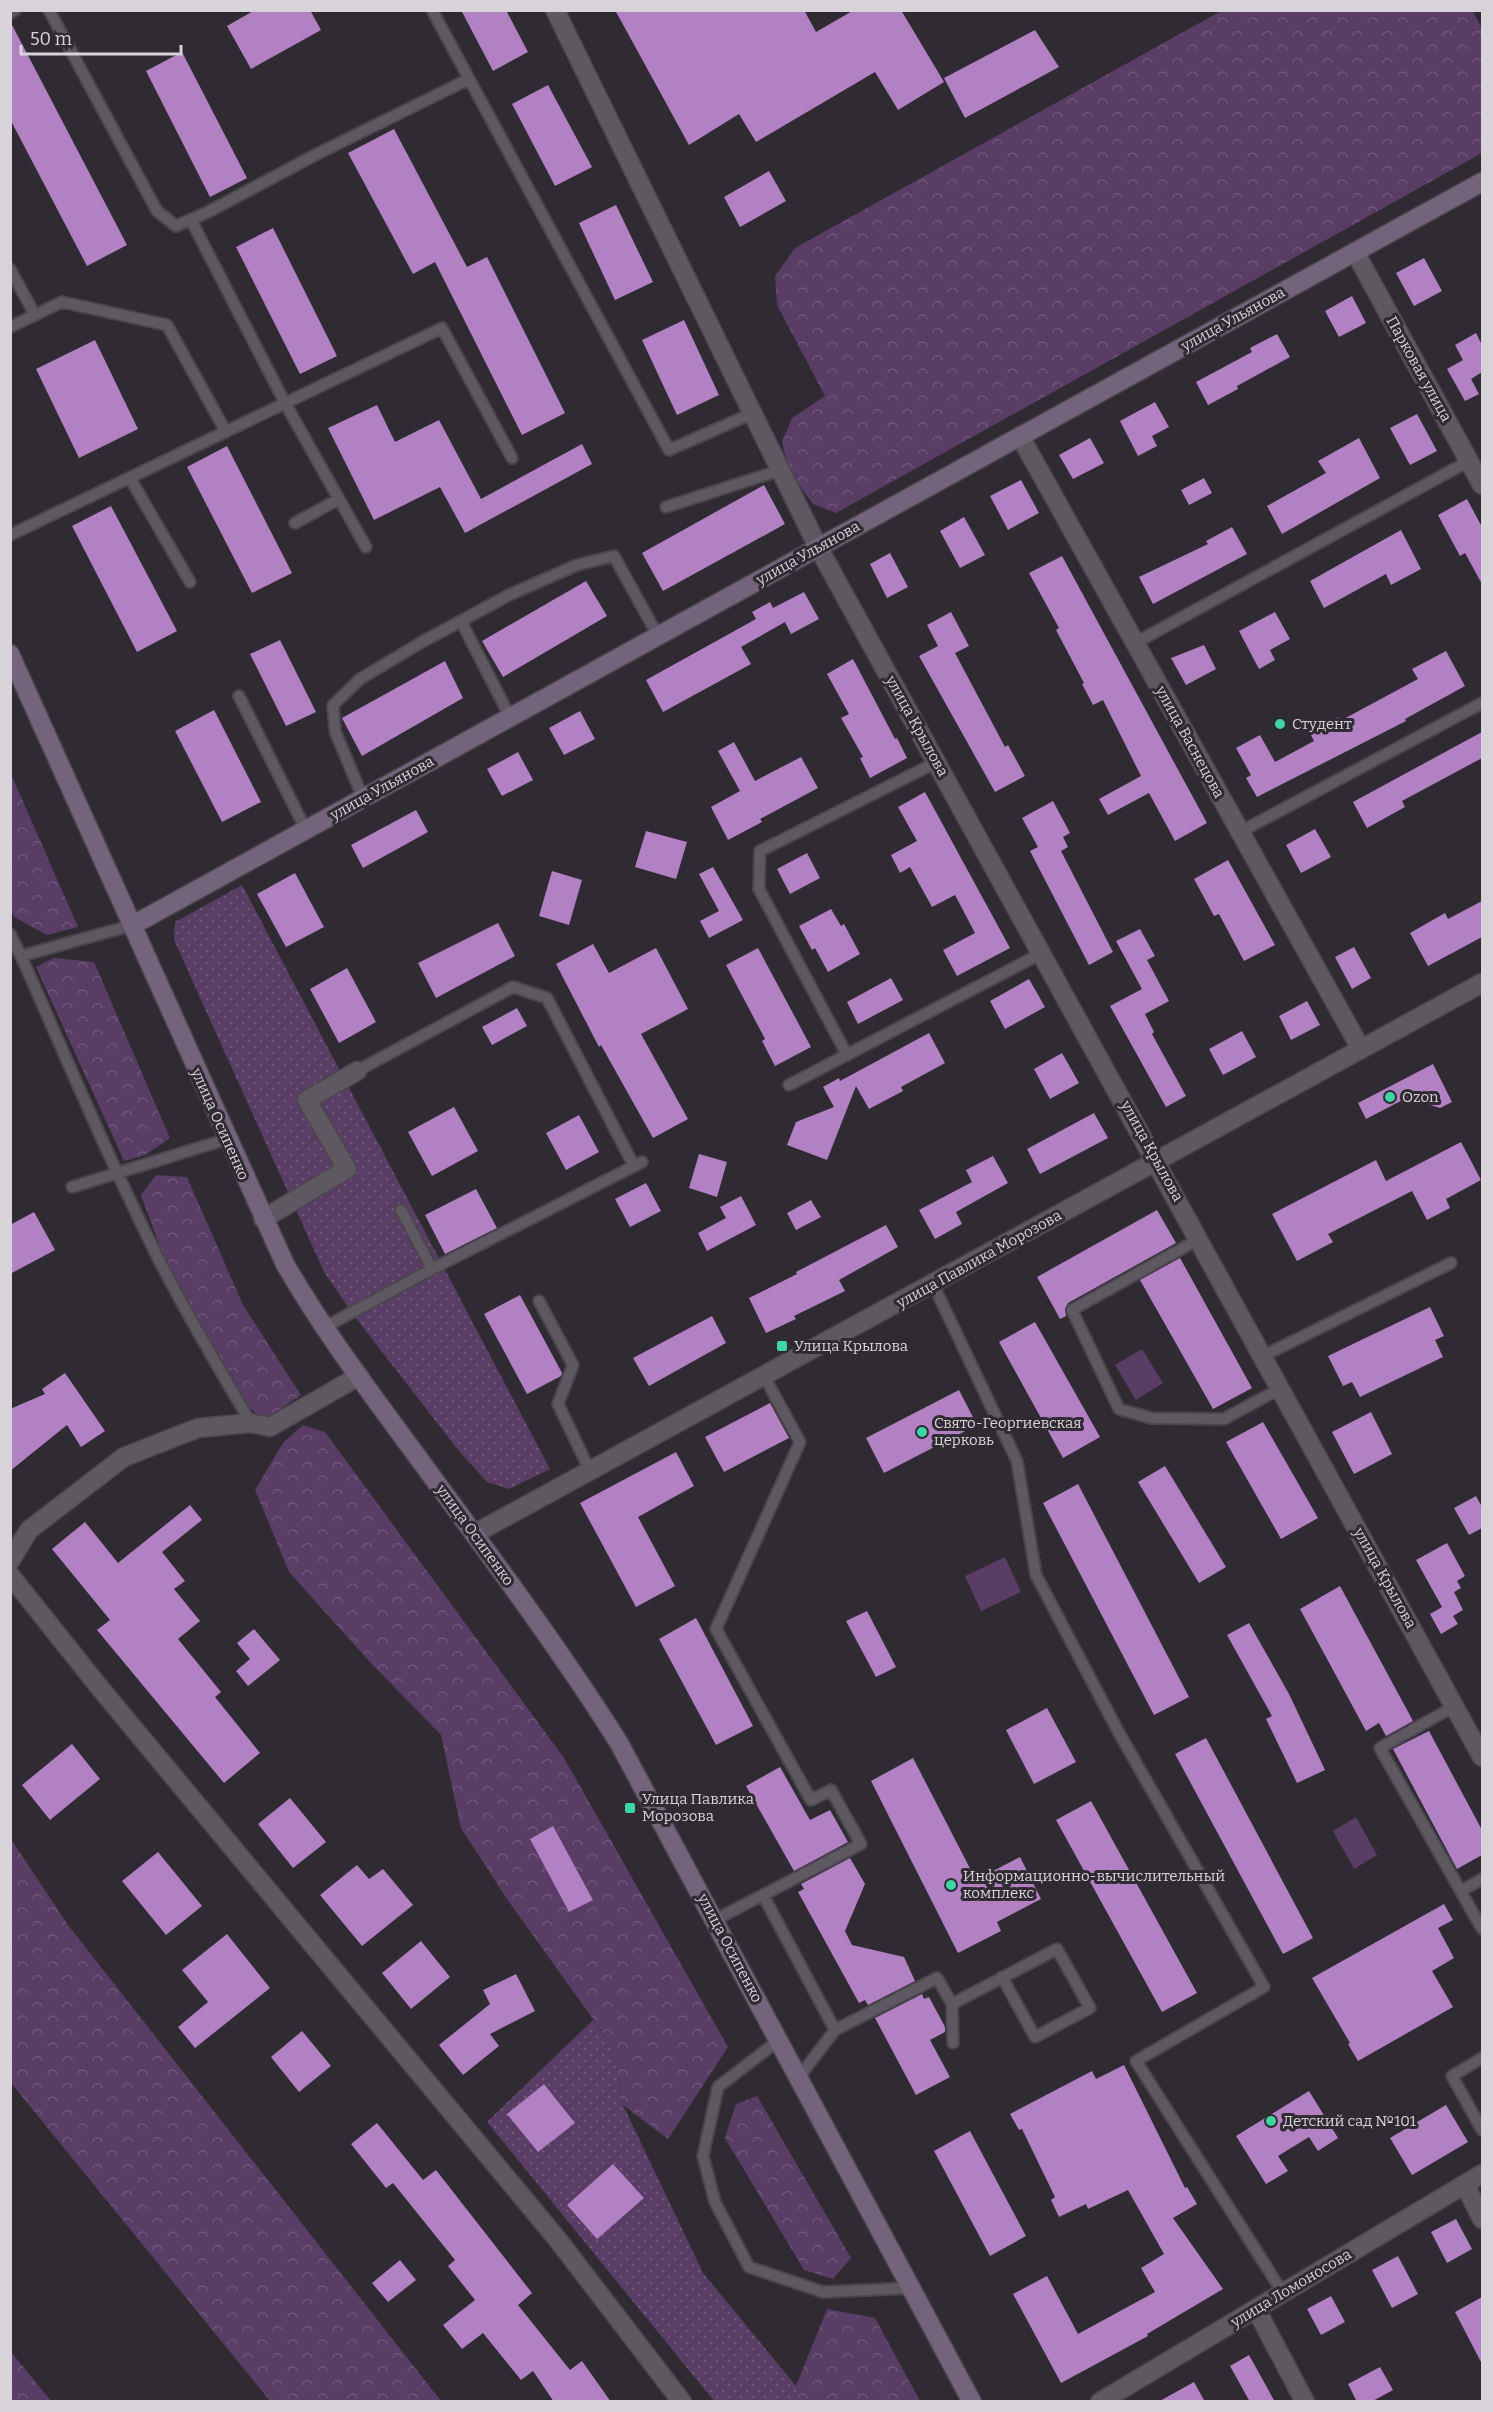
<svg xmlns="http://www.w3.org/2000/svg" width="1493" height="2412" viewBox="0 0 1493 2412" font-family="Bitter,serif">
	<style>
		.grass { fill: url(#grass-dots) }
		.forest { fill: url(#forest-crowns) }
		.green { fill: #593d64 }
		.building { fill: #b181c4 }
		.lines { fill: none; stroke-linecap: round; stroke-linejoin: round }
		.service-casing { stroke: #4a454c; stroke-width: 14 }
		.minor-casing { stroke: #4a454c; stroke-width: 21 }
		.tertiary-casing { stroke: #4a454c; stroke-width: 21 }
		.secondary-casing { stroke: #4a454c; stroke-width: 21 }
		.service { stroke: #5e5860; stroke-width: 10 }
		.minor { stroke: #5e5860; stroke-width: 18 }
		.tertiary { stroke: #5e5860; stroke-width: 18 }
		.secondary { stroke: #74647b; stroke-width: 18 }
		.poi-dot { fill: #3ed4a3; stroke: #302a32; stroke-width: 2 }
		.labels { text-anchor: middle; dominant-baseline: central; stroke-width: 6; stroke-linejoin: round; paint-order: stroke }
		.street-label { font-size: 15px; fill: #d7d3d9; stroke: #302a32 }
		.poi-label { font-size: 15px; fill: #d7d3d9; stroke: #302a32; text-anchor: start }
	</style>
	<defs>
		<pattern id="grass-dots" width="8" height="8" patternUnits="userSpaceOnUse" patternTransform="scale(1.5)"><rect width="8" height="8" fill="#593d64"/><path d="M2 2h.1M6 6h.1" fill="none" stroke="#70587a" stroke-width="1.8" stroke-linecap="round"/></pattern>
		<pattern id="forest-crowns" width="20" height="18" patternUnits="userSpaceOnUse" patternTransform="scale(1.5)"><rect width="20" height="18" fill="#593d64"/><path d="M2 6a3 3 0 1 1 6 0M12 15a3 3 0 1 1 6 0" fill="none" stroke="#70587a"/></pattern>
	</defs>
	<rect width="100%" height="100%" fill="#302a32"/>
	<path class="grass" d="M242 885 550 1469 509 1489 487 1482 458 1450 355 1317 324 1272 174 940 175 922Z
		M593 2020 613 2047 623 2105 703 2273 796 2386 798 2401H714L487 2122Z"/>
	<path class="forest" d="M1221 11H1473L1482 29V153L836 513 813 504 789 471 782 442 792 418 825 396 777 305 775 276 795 248Z
		M11 774 78 927 47 935 14 917 11 908Z
		M54 958 94 962 170 1138 145 1155 124 1161 36 967Z
		M156 1175 187 1177 243 1305 301 1395 264 1420 221 1383 181 1304 141 1195Z
		M303 1425 325 1432 564 1758 728 2047 668 2139 623 2105 613 2047 507 1899 461 1828 441 1735 369 1661 289 1572 255 1490 283 1443Z
		M11 1839 68 1925 441 2401H270L11 2083Z
		M757 2096 851 2258 833 2279 804 2270 725 2138 736 2104Z
		M827 2309 875 2318 920 2401H798L796 2386Z
		M11 2352 51 2401H11Z"/>
	<path class="green" d="M1142 1349 1163 1383 1136 1400 1115 1365Z
		M1005 1557 1021 1592 981 1611 965 1576Z
		M1356 1817 1377 1855 1354 1869 1333 1831Z"/>
	<path class="building" d="M255 10H310L321 30 251 69 227 26Z
		M461 10H506L528 52 493 71Z
		M615 10H804L816 32 854 10H901L944 82 898 110 875 72 756 142 739 114 689 145Z
		M10 21 127 245 87 266 10 119Z
		M1035 30 1059 67 965 118 944 78Z
		M182 52 247 178 210 197 146 71Z
		M548 85 592 167 555 186 512 104Z
		M394 129 467 267 487 257 565 413 522 435 435 262 413 274 348 153Z
		M769 171 786 201 740 227 724 197Z
		M616 205 653 282 615 300 579 223Z
		M273 228 337 356 300 374 236 247Z
		M1424 258 1442 291 1414 306 1396 273Z
		M1352 296 1366 323 1339 337 1325 311Z
		M684 320 719 395 677 415 642 340Z
		M1476 333 1482 345V372L1471 379 1479 394 1465 401 1447 369 1463 360 1455 345Z
		M1277 334 1290 357 1237 386 1238 389 1208 405 1196 382 1252 352 1250 348Z
		M95 340 138 429 79 458 36 369Z
		M1155 402 1169 427 1152 436 1157 446 1138 456 1120 421Z
		M377 405 395 442 439 420 481 499 582 444 592 464 465 533 440 487 374 520 328 428Z
		M1417 414 1437 451 1410 465 1390 428Z
		M1090 438 1104 463 1073 479 1059 455Z
		M1359 438 1380 478 1282 534 1267 506 1326 473 1318 461Z
		M227 446 292 573 252 593 187 467Z
		M1204 478 1212 493 1189 505 1181 490Z
		M1021 480 1039 513 1008 530 990 496Z
		M764 485 785 524 663 591 642 553Z
		M1467 499 1482 527V584L1465 553 1460 556 1438 515Z
		M111 506 177 631 137 652 72 526Z
		M964 517 985 555 960 568 940 531Z
		M1232 527 1247 554 1153 604 1139 577 1208 544 1206 541Z
		M1401 530 1421 569 1391 585 1386 574 1324 608 1310 581Z
		M890 553 908 587 887 598 870 564Z
		M1062 556 1207 823 1175 841 1149 793 1108 815 1099 799 1141 776 1103 700 1093 705 1082 684 1084 683 1056 630 1059 628 1029 573Z
		M586 581 607 616 503 677 482 641Z
		M804 592 819 619 791 634 785 622 741 647 751 664 663 712 646 680 756 619 752 612 770 602 773 608Z
		M951 612 969 646 955 653 1005 747 1008 745 1025 776 995 792 919 656 938 646 927 625Z
		M1275 612 1290 639 1270 650 1275 660 1259 669 1239 631Z
		M280 640 316 712 286 726 250 654Z
		M1204 645 1216 669 1186 685 1171 658Z
		M1446 651 1465 686 1405 719 1406 721 1257 797 1246 778 1251 775 1236 748 1260 735 1275 762 1314 741 1310 733 1338 717 1340 721 1418 679 1412 669Z
		M853 659 895 739 897 738 907 758 870 778 860 758 863 757 841 718 849 714 827 674Z
		M445 661 463 698 362 756 342 718Z
		M214 710 261 802 222 822 175 731Z
		M580 711 595 739 564 755 549 728Z
		M1482 732V758L1402 801 1405 807 1367 828 1353 802Z
		M734 742 755 781 801 757 818 788 760 819 762 822 728 840 711 807 740 791 718 751Z
		M518 752 533 780 502 796 487 769Z
		M925 792 1010 948 957 976 943 950 975 933 955 895 932 907 910 867 900 873 891 855 917 841 898 807Z
		M1053 801 1070 833 1063 837 1068 847 1061 851 1113 952 1089 965 1030 851 1038 847 1022 818Z
		M416 810 428 832 363 868 351 845Z
		M1315 829 1331 857 1301 873 1286 845Z
		M646 831 687 842 676 879 635 867Z
		M807 853 820 878 790 894 777 869Z
		M1228 860 1275 945 1244 961 1219 914 1214 916 1194 879Z
		M713 867 743 920 709 938 700 921 719 911 699 874Z
		M552 871 582 880 569 925 539 916Z
		M295 873 324 927 286 947 257 894Z
		M1482 901V937L1428 966 1410 933 1445 913 1448 919Z
		M831 909 841 926 844 924 860 954 828 972 815 948 812 950 799 926Z
		M498 923 515 956 436 998 418 963Z
		M1140 929 1155 956 1147 960 1169 1001 1145 1014 1154 1032 1152 1034 1186 1096 1166 1107 1110 1006 1142 989 1116 941Z
		M593 944 609 973 656 948 688 1009 641 1034 688 1119 653 1138 601 1045 599 1047 556 964Z
		M1354 947 1371 978 1352 989 1335 957Z
		M758 948 811 1047 775 1066 762 1041 765 1039 726 965Z
		M347 968 376 1022 339 1043 310 989Z
		M891 978 903 1000 858 1024 847 1002Z
		M1029 979 1045 1007 1005 1029 990 1001Z
		M1307 1001 1320 1025 1291 1040 1279 1016Z
		M517 1008 527 1026 492 1045 482 1027Z
		M1242 1031 1256 1057 1223 1075 1209 1049Z
		M929 1033 945 1063 901 1087 903 1091 869 1109 856 1086 827 1160 787 1145 796 1122 834 1107 823 1087 839 1078 840 1081Z
		M1062 1053 1079 1083 1050 1099 1034 1069Z
		M1433 1064 1452 1102 1440 1108 1427 1104 1420 1091 1366 1119 1358 1103Z
		M454 1107 478 1151 432 1176 408 1132Z
		M1094 1113 1108 1138 1040 1174 1027 1149Z
		M579 1115 599 1152 566 1170 546 1133Z
		M1461 1142 1481 1180 1446 1199 1450 1208 1427 1220 1412 1191 1328 1234 1333 1242 1297 1261 1272 1214 1376 1160 1386 1181Z
		M699 1154 727 1162 717 1197 689 1188Z
		M993 1156 1008 1183 956 1212 962 1224 935 1239 919 1210 972 1182 966 1170Z
		M646 1183 661 1211 630 1227 615 1199Z
		M476 1189 497 1228 445 1254 425 1215Z
		M741 1196 756 1225 707 1251 698 1233 726 1218 720 1207Z
		M811 1200 821 1217 796 1230 787 1213Z
		M1157 1210 1176 1243 1068 1303 1065 1309 1066 1316 1060 1319 1037 1277Z
		M34 1212 55 1250 10 1274V1225Z
		M886 1225 898 1247 839 1280 845 1291 794 1316 796 1319 766 1333 749 1298 797 1274 796 1272Z
		M1180 1258 1252 1388 1213 1409 1140 1280Z
		M520 1295 562 1373 561 1376 527 1394 484 1314Z
		M1430 1307 1444 1336 1435 1340 1443 1357 1360 1397 1352 1382 1343 1386 1328 1356Z
		M712 1316 726 1343 649 1386 633 1358Z
		M1035 1322 1100 1437 1063 1458 999 1342Z
		M65 1373 105 1431 81 1447 67 1425 10 1471V1409L45 1394 42 1389Z
		M959 1390 977 1425 884 1473 866 1438Z
		M770 1403 789 1438 724 1472 705 1437Z
		M1371 1412 1392 1454 1354 1474 1332 1432Z
		M1263 1422 1318 1518 1281 1539 1226 1442Z
		M676 1452 694 1486 638 1517 675 1586 636 1607 580 1503Z
		M1165 1466 1226 1567 1199 1583 1138 1482Z
		M1078 1484 1189 1697 1154 1715 1043 1503Z
		M1476 1496 1482 1507V1528L1469 1535 1454 1508Z
		M190 1505 202 1520 162 1552 185 1581 174 1589 200 1621 178 1639 221 1692 215 1697 260 1753 224 1783 97 1630 110 1620 52 1549 85 1522 118 1563Z
		M1447 1543 1465 1576 1457 1581 1461 1588 1454 1592 1463 1610 1453 1616 1458 1624 1441 1634 1430 1614 1442 1607 1416 1560Z
		M1340 1586 1413 1721 1386 1736 1379 1723 1366 1731 1300 1609Z
		M867 1611 896 1667 876 1677 846 1621Z
		M696 1618 753 1726 716 1745 659 1639Z
		M1249 1623 1289 1694 1325 1770 1297 1783 1266 1719 1272 1716 1227 1635Z
		M254 1629 280 1660 248 1686 236 1671 250 1659 237 1643Z
		M1047 1708 1076 1762 1034 1784 1006 1730Z
		M1429 1731 1482 1830V1855L1457 1869 1393 1749Z
		M1206 1738 1313 1938 1283 1954 1175 1754Z
		M72 1744 100 1779 50 1820 22 1785Z
		M913 1758 976 1880 1020 1857 1041 1899 997 1922 1001 1931 958 1953 871 1781Z
		M780 1767 810 1820 830 1810 848 1842 794 1871 746 1786Z
		M290 1798 326 1842 293 1868 258 1824Z
		M1091 1801 1197 1993 1162 2012 1056 1820Z
		M553 1826 593 1900 569 1912 530 1839Z
		M158 1852 202 1906 166 1935 122 1881Z
		M850 1858 865 1884 845 1931 852 1945 904 1957 915 1981 868 2005 865 2000 859 2003 798 1892 804 1889 801 1884Z
		M357 1865 369 1879 383 1869 413 1905 362 1946 320 1895Z
		M1444 1904 1453 1920 1438 1928 1454 1958 1432 1971 1453 2007 1358 2061 1348 2044 1350 2043 1312 1978Z
		M227 1934 270 1988 195 2048 178 2027 208 2002 182 1970Z
		M421 1941 450 1977 411 2009 382 1973Z
		M516 1974 535 2011 490 2034 499 2046 463 2075 439 2045 490 2004 483 1990Z
		M922 1994 924 1999 929 1997 945 2027V2032L930 2040 950 2077 916 2095 875 2018Z
		M302 2031 331 2066 299 2092 271 2057Z
		M1124 2065 1185 2188 1187 2187 1197 2204 1173 2218 1223 2289 1147 2334 1148 2336 1061 2383 1013 2294 1047 2276 1078 2334 1155 2292 1141 2268 1164 2254 1128 2190 1088 2209 1086 2204 1059 2217 1051 2200 1055 2197 1022 2129 1019 2130 1010 2114 1092 2071 1096 2079Z
		M544 2084 575 2123 538 2152 507 2114Z
		M1309 2091 1338 2138 1318 2151 1309 2137 1278 2156 1288 2171 1266 2184 1236 2136Z
		M1446 2105 1468 2142 1412 2175 1390 2138Z
		M377 2123 423 2180 436 2170 532 2293 518 2305 570 2370 582 2361 611 2402H554L533 2371 521 2380 483 2333 462 2349 443 2325 475 2300 448 2266 455 2260 393 2183 386 2188 351 2144Z
		M970 2131 1026 2236 990 2256 934 2151Z
		M613 2164 644 2198 597 2239 567 2205Z
		M1456 2219 1472 2249 1447 2263 1431 2232Z
		M1398 2256 1418 2294 1392 2308 1372 2270Z
		M400 2260 416 2280 388 2302 372 2283Z
		M1331 2296 1345 2322 1321 2335 1307 2309Z
		M1482 2297V2364L1455 2312Z
		M1249 2355 1275 2402H1250L1230 2366Z
		M1380 2367 1393 2390 1371 2402H1357L1348 2384Z
		M1194 2382 1205 2402H1158Z"/>
	<g class="lines">
		<g class="service-casing">
			<path id="service" d="M49 10 157 211 176 226 208 212 319 153 469 79
				M432 10 669 450 753 413
				M10 13 15 10
				M191 220 285 403 366 547
				M10 269 35 315
				M10 327 62 302 167 325 226 432
				M130 478 190 582
				M666 507 781 470
				M295 523 339 499
				M10 535 442 328 512 458
				M461 621 510 717
				M1135 643 1469 461
				M239 696 306 830
				M363 798 335 731 333 705 360 679 422 642 509 595 577 565 614 556 658 636
				M1240 832 1482 703
				M10 934 21 956 133 925
				M21 956C66 1057 109 1160 159 1260 187 1315 219 1369 251 1423
				M847 1055 759 889 760 851 937 762
				M357 1071 513 987 547 998 634 1166
				M789 1085 1042 953
				M72 1187 227 1139
				M401 1210 432 1269
				M1199 1239 1072 1310 1119 1409 1151 1418 1224 1419 1281 1388
				M933 1284 1017 1461 1036 1575 1119 1733 1264 1987 1136 2061 1283 2293
				M539 1301 573 1365 558 1404 590 1471
				M325 1327 432 1269 642 1162
				M1263 1356 1451 1263
				M1455 1706 1380 1748 1482 1929
				M1461 1891 1482 1879
				M763 1895 861 1844 831 1790 811 1800 716 1629 800 1442 764 1376
				M715 1920 763 1895 835 2030 799 2077
				M952 2004 1057 1949 1090 2008 1035 2037 1002 1977
				M835 2030 937 1978 952 2004 953 2043
				M779 2040 718 2087 703 2156 715 2202 749 2267 823 2292 911 2288
				M1482 2058 1452 2076 1482 2130"/>
		</g>
		<g class="minor-casing">
			<path id="minor" d="M555 10 818 547 1482 1757
				M1355 252 1482 485
				M1020 436 1361 1049
				M263 1219 347 1169 307 1100 357 1071
				M10 1561 29 1530 124 1457 198 1428 251 1423 270 1427 359 1376
				M10 1575 100 1688 558 2240 682 2402
				M1465 2185 1482 2219
				M1256 2309 1305 2402
				M1100 2402 1482 2174"/>
		</g>
		<g class="tertiary-casing">
			<path id="tertiary" d="M474 1534 1482 983"/>
		</g>
		<g class="secondary-casing">
			<path id="secondary" d="M10 654 285 1264C323 1330 369 1391 414 1452 484 1548 556 1643 619 1743L972 2402
				M133 925 1482 182"/>
		</g>
		<use href="#service" class="service"/>
		<use href="#minor" class="minor"/>
		<use href="#tertiary" class="tertiary"/>
		<use href="#secondary" class="secondary"/>
	</g>
	<g class="poi-dot">
		<circle cx="1280" cy="724" r="6"/>
		<circle cx="1390" cy="1097" r="6"/>
		<rect x="776" y="1340" width="12" height="12" rx="3"/>
		<circle cx="922" cy="1432" r="6"/>
		<rect x="624" y="1802" width="12" height="12" rx="3"/>
		<circle cx="951" cy="1885" r="6"/>
		<circle cx="1271" cy="2121" r="6"/>
	</g>
	<g class="labels">
		<g class="street-label">
			<text transform="translate(1233 319) rotate(-29)">улица Ульянова</text>
			<text transform="translate(1419 369) rotate(61)">Парковая улица</text>
			<text transform="translate(808 553) rotate(-29)">улица Ульянова</text>
			<text transform="translate(917 726) rotate(61)">улица Крылова</text>
			<text transform="translate(1190 742) rotate(61)">улица Васнецова</text>
			<text transform="translate(382 788) rotate(-29)">улица Ульянова</text>
			<text transform="translate(220 1124) rotate(66)">улица Осипенко</text>
			<text transform="translate(1152 1151) rotate(61)">улица Крылова</text>
			<text transform="translate(979 1259) rotate(-29)">улица Павлика Морозова</text>
			<text transform="translate(475 1535) rotate(54)">улица Осипенко</text>
			<text transform="translate(1385 1578) rotate(61)">улица Крылова</text>
			<text transform="translate(730 1948) rotate(62)">улица Осипенко</text>
			<text transform="translate(1291 2288) rotate(-31)">улица Ломоносова</text>
		</g>
		<g class="poi-label">
			<text x="1292" y="724">Студент</text>
			<text x="1402" y="1097">Ozon</text>
			<text x="794" y="1346">Улица Крылова</text>
			<text x="934" y="1423">Свято-Георгиевская<tspan x="934" dy="17">церковь</tspan></text>
			<text x="642" y="1799">Улица Павлика<tspan x="642" dy="17">Морозова</tspan></text>
			<text x="963" y="1876">Информационно-вычислительный<tspan x="963" dy="17">комплекс</tspan></text>
			<text x="1283" y="2121">Детский сад №101</text>
		</g>
	</g>
	<rect width="1493" height="2412" fill="none" stroke="#d7d3d9" stroke-width="24"/>
	<path d="M21 45v9h160v-9" fill="none" stroke="#d7d3d9" stroke-width="3"/>
	<text x="30" y="45" font-size="18" fill="#d7d3d9" stroke="#302a32" stroke-width="4.5" paint-order="stroke">50 m</text>
</svg>
